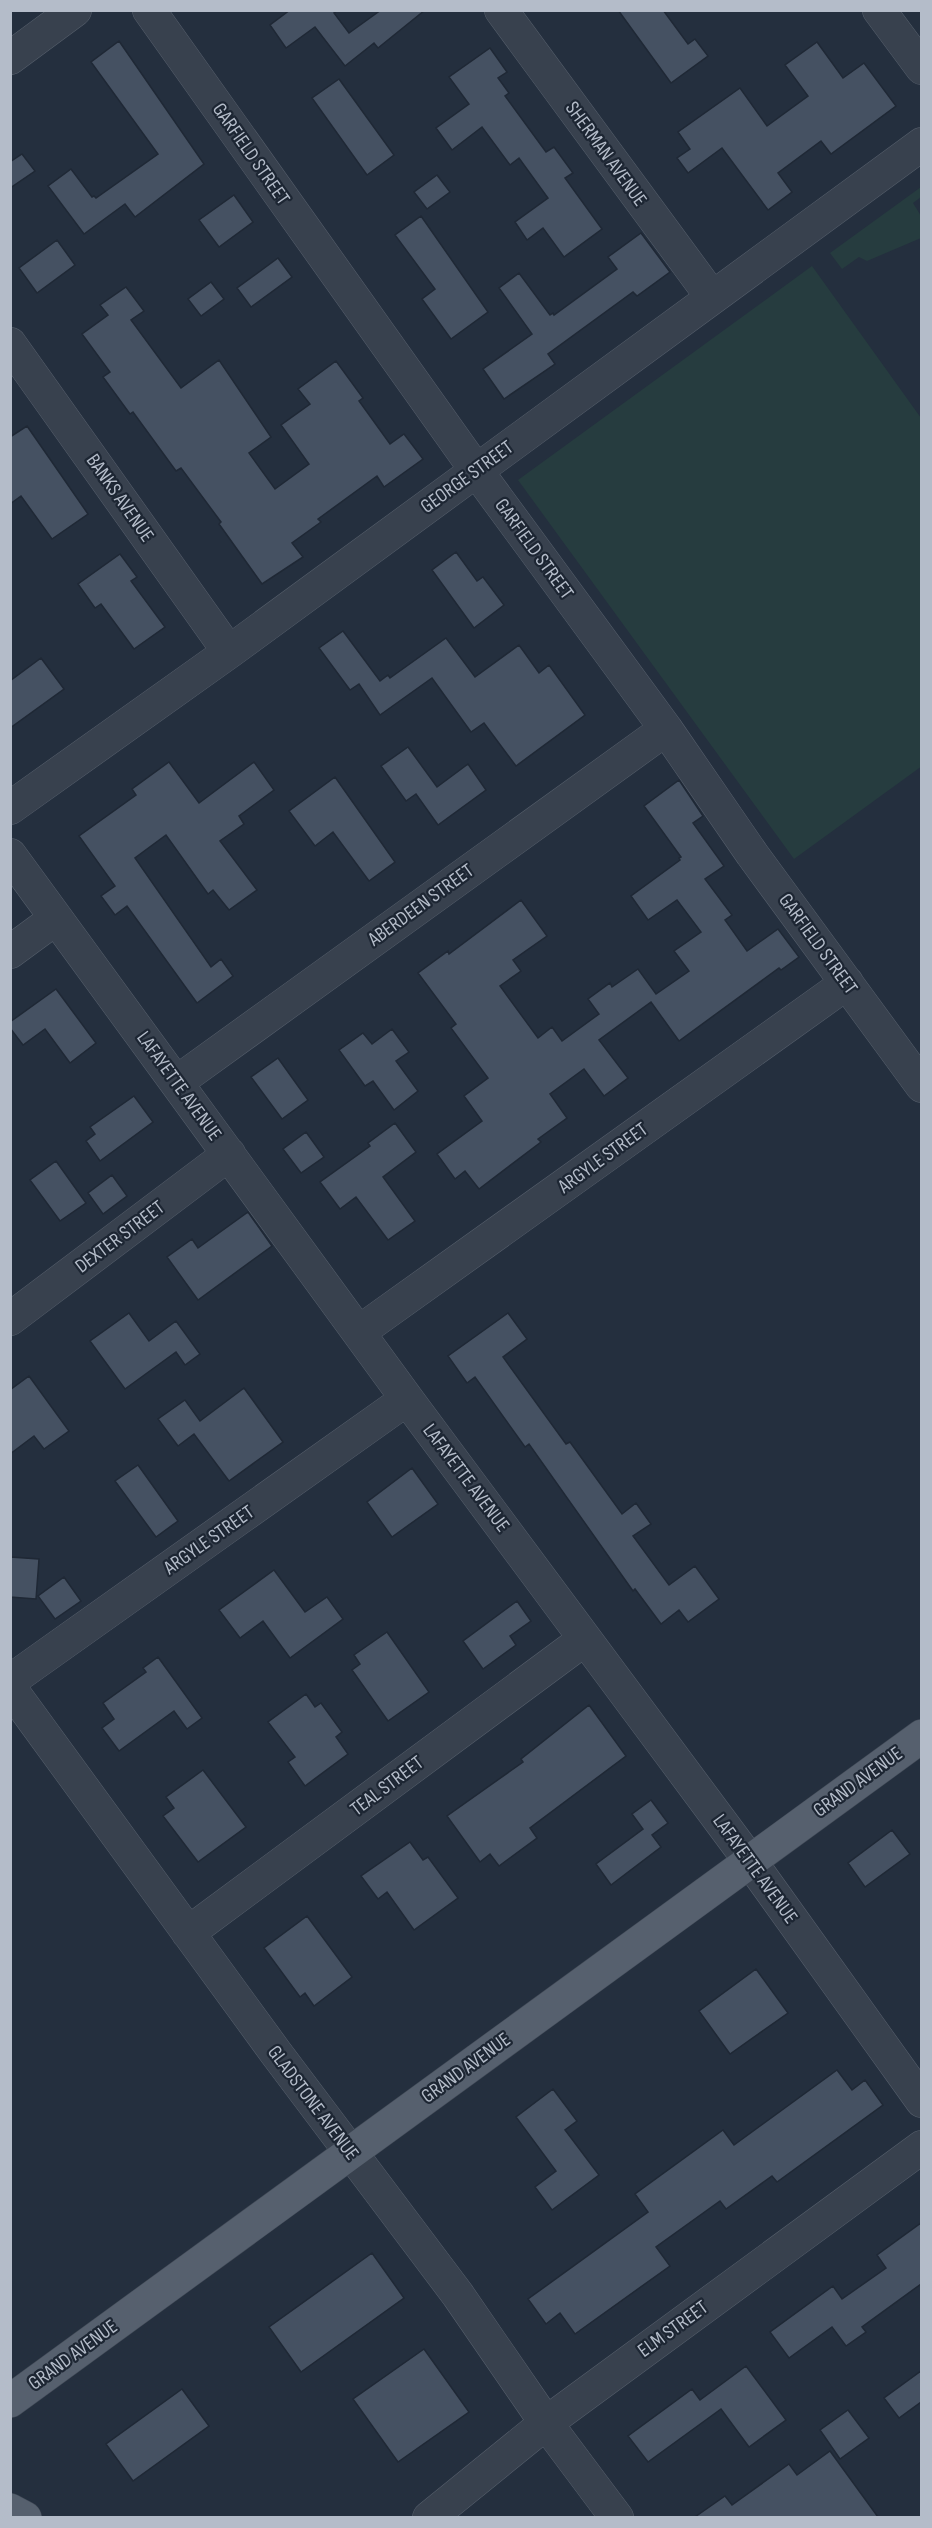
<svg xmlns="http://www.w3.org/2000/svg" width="932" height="2528" viewBox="0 0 932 2528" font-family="'Sofia Sans Condensed',sans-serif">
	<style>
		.green { fill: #263c3f }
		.building { fill: #455162; stroke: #1f2835; stroke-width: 1.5 }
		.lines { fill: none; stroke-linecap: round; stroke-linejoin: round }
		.minor-casing { stroke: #565f6c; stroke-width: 34 }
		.major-casing { stroke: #414a57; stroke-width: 34 }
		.minor { stroke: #38414e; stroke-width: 33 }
		.major { stroke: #56606e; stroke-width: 33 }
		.labels { text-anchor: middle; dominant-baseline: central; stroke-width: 4.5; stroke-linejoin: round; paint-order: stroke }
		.street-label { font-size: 20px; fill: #b4bcc9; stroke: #1d2633 }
	</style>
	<rect width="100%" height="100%" fill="#242f3e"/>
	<path class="green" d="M921 187V197L913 203 921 216V238L867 261 859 257 842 269 830 253Z
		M812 266 921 418 922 766 794 859 518 480Z"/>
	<path class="building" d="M290 10H338L334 13 349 33 381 10H425L378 48 374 43 345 66 315 27 286 48 270 25Z
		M618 10H663L688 44 695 39 708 56 671 83Z
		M119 41 204 164 135 217 125 204 84 234 48 186 71 169 92 197 94 196 96 198 158 154 91 62Z
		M817 42 843 78 864 63 896 106 831 154 821 141 778 173 792 192 768 210 722 148 688 173 677 158 690 149 678 132 740 88 767 126 808 96 785 65Z
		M490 48 507 72 498 78 509 93 505 96 546 152 554 147 573 173 565 178 602 229 564 257 543 228 527 240 515 222 548 198 519 158 510 165 482 127 452 150 436 128 469 104 449 77Z
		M339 79 394 155 367 175 312 98Z
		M22 154 35 171 10 188V162Z
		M437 175 450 192 427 209 414 192Z
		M234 195 253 222 219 247 199 220Z
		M421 216 488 312 451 339 422 299 435 289 395 235Z
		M641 233 670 272 637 296 633 292 548 354 555 364 504 399 483 369 532 334 499 288 519 273 550 315 553 313 554 315 617 269 608 257Z
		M57 240 75 265 37 293 19 268Z
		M278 258 292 277 251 307 237 288Z
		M211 282 224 299 201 316 188 299Z
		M126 287 144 311 131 320 181 388 219 360 271 437 249 453 275 489 309 464 281 425 310 404 298 389 336 361 363 398 359 401 390 444 404 434 423 459 384 487 377 476 318 519 321 522 292 543 303 557 262 584 219 524 221 522 181 468 176 471 133 412 130 414 103 377 110 372 82 334 108 315 100 305Z
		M27 426 88 514 52 539 21 496 10 504V437Z
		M456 552 477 581 483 577 504 605 474 628 432 570Z
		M120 554 137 577 131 581 165 627 134 649 101 604 95 608 78 584Z
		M343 631 380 681 388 675 390 678 446 638 475 677 519 645 539 673 549 665 585 715 516 766 484 723 471 732 432 678 380 715 359 684 350 690 319 648Z
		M41 658 64 689 10 728V681Z
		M408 747 437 787 468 764 486 790 438 825 416 794 406 801 381 766Z
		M169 762 199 803 254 762 274 790 239 816 244 824 220 841 257 890 229 910 213 890 208 894 166 835 135 858 211 967 221 959 233 976 197 1003 127 906 115 915 101 896 115 886 79 836 136 795 132 789Z
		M335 777 395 862 369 881 333 832 315 846 289 811Z
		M679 780 703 816 693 823 724 866 705 879 732 915 725 920 747 951 778 929 799 957 781 970 779 968 679 1041 651 1002 599 1040 628 1078 604 1096 584 1069 550 1094 567 1118 538 1139 541 1142 479 1189 465 1171 455 1179 437 1154 482 1121 464 1096 488 1078 451 1028 456 1024 418 973 448 951 449 954 521 900 547 936 513 960 521 971 500 986 538 1038 552 1027 562 1041 599 1014 588 999 610 983 612 987 638 969 656 994 689 971 674 951 701 932 677 900 648 920 631 896 680 860 679 858 681 857 644 806Z
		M56 989 96 1043 70 1063 45 1029 23 1045 10 1028V1022Z
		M392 1029 409 1052 396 1061 418 1091 394 1110 373 1081 365 1086 339 1050 363 1033 372 1044Z
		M278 1058 308 1100 282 1119 251 1077Z
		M134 1096 153 1122 100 1161 86 1141 95 1134 90 1127Z
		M395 1123 416 1152 383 1177 415 1221 388 1240 356 1197 340 1209 320 1182 370 1146 368 1143Z
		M306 1132 324 1157 301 1173 283 1149Z
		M56 1161 86 1203 60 1221 30 1180Z
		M112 1175 127 1196 103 1214 88 1193Z
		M248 1212 272 1246 198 1300 167 1257 192 1239 198 1248Z
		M129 1313 149 1341 176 1321 200 1354 185 1365 176 1352 125 1389 90 1341Z
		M508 1313 527 1339 503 1357 566 1444 570 1442 622 1514 636 1503 651 1524 633 1536 669 1585 695 1566 719 1599 688 1622 679 1610 661 1624 635 1589 633 1591 529 1444 525 1447 475 1377 467 1383 448 1356Z
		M29 1376 69 1431 44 1449 34 1436 10 1454V1390Z
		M244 1388 283 1442 229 1481 194 1434 178 1446 158 1419 185 1400 200 1421Z
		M138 1465 178 1521 156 1537 115 1481Z
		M412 1468 438 1504 392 1537 367 1502Z
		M10 1557 39 1559 36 1599 10 1597Z
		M274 1570 305 1612 327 1597 343 1619 290 1658 263 1621 240 1638 219 1610Z
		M64 1577 81 1601 55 1619 38 1596Z
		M517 1601 531 1621 510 1636 516 1645 483 1669 463 1641Z
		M387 1632 429 1692 388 1721 352 1670 360 1664 354 1655Z
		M158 1657 202 1718 187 1729 174 1711 119 1751 102 1728 114 1719 103 1703 146 1672 143 1668Z
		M306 1694 315 1707 321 1703 342 1732 336 1737 348 1754 305 1786 288 1762 295 1757 268 1722Z
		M589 1705 626 1756 530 1828 537 1838 499 1866 490 1854 480 1862 447 1816 523 1762 521 1759Z
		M203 1770 246 1827 198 1862 163 1816 174 1808 166 1797Z
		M651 1800 668 1823 652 1835 661 1847 611 1885 596 1864 643 1829 632 1814Z
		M892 1830 910 1854 865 1887 848 1863Z
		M410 1842 423 1860 428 1857 458 1898 414 1930 387 1892 378 1899 361 1876Z
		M307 1916 352 1977 314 2006 305 1993 300 1997 264 1948Z
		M756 1969 788 2013 730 2054 699 2011Z
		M837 2070 852 2090 865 2080 883 2105 777 2182 772 2176 726 2209 720 2201 656 2247 670 2266 575 2334 560 2313 546 2324 528 2299 648 2212 635 2194 723 2130 734 2145Z
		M553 2089 577 2121 565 2130 599 2175 552 2210 535 2187 556 2171 516 2117Z
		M921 2223V2284L862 2327 866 2332 846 2346 832 2327 789 2358 770 2332 833 2286 842 2299 886 2268 877 2255Z
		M372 2253 404 2298 301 2372 269 2327Z
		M424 2349 469 2412 398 2462 353 2399Z
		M746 2366 786 2420 749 2447 721 2409 648 2462 628 2436 692 2389 700 2400Z
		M921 2371V2402L899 2418 884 2398Z
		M182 2389 209 2426 133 2481 106 2444Z
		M848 2410 869 2438 840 2459 820 2430Z
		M830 2451 878 2517H695L725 2496 732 2505 789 2464 797 2475Z"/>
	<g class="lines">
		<g class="minor-casing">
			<path id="minor" d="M149 10 476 470 666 729 752 854 922 1086
				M501 10 712 297
				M879 10 922 68
				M10 58 75 10
				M10 344 229 652
				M10 808 229 652 922 144
				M10 855 407 1399 750 1861 922 2101
				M10 952 55 919
				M177 1082 666 729
				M10 1319 229 1154
				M359 1332 847 983
				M10 1681 407 1399
				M10 1688 276 2053 458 2295 546 2423 617 2518
				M188 1933 585 1639
				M429 2518 546 2423 922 2147"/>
		</g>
		<g class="major-casing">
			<path id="major" d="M10 2401 922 1736
				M10 2510 25 2518"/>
		</g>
		<use href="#minor" class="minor"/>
		<use href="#major" class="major"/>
	</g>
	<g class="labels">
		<g class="street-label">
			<text transform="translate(251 154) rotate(55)">GARFIELD STREET</text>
			<text transform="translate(606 154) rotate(54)">SHERMAN AVENUE</text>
			<text transform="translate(467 477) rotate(-36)">GEORGE STREET</text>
			<text transform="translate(120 498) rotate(55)">BANKS AVENUE</text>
			<text transform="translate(534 549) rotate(54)">GARFIELD STREET</text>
			<text transform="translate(421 905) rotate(-36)">ABERDEEN STREET</text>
			<text transform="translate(818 944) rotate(54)">GARFIELD STREET</text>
			<text transform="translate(179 1086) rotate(54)">LAFAYETTE AVENUE</text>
			<text transform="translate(603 1158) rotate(-36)">ARGYLE STREET</text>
			<text transform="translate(120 1237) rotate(-37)">DEXTER STREET</text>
			<text transform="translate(466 1478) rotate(53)">LAFAYETTE AVENUE</text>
			<text transform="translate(209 1540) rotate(-35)">ARGYLE STREET</text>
			<text transform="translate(858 1782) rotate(-36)">GRAND AVENUE</text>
			<text transform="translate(387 1786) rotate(-37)">TEAL STREET</text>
			<text transform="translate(755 1869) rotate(54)">LAFAYETTE AVENUE</text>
			<text transform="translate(466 2068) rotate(-36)">GRAND AVENUE</text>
			<text transform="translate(313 2103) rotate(53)">GLADSTONE AVENUE</text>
			<text transform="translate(673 2329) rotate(-36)">ELM STREET</text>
			<text transform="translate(73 2355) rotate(-36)">GRAND AVENUE</text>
		</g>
	</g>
	<rect width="932" height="2528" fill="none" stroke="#b4bcc9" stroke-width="24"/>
</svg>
